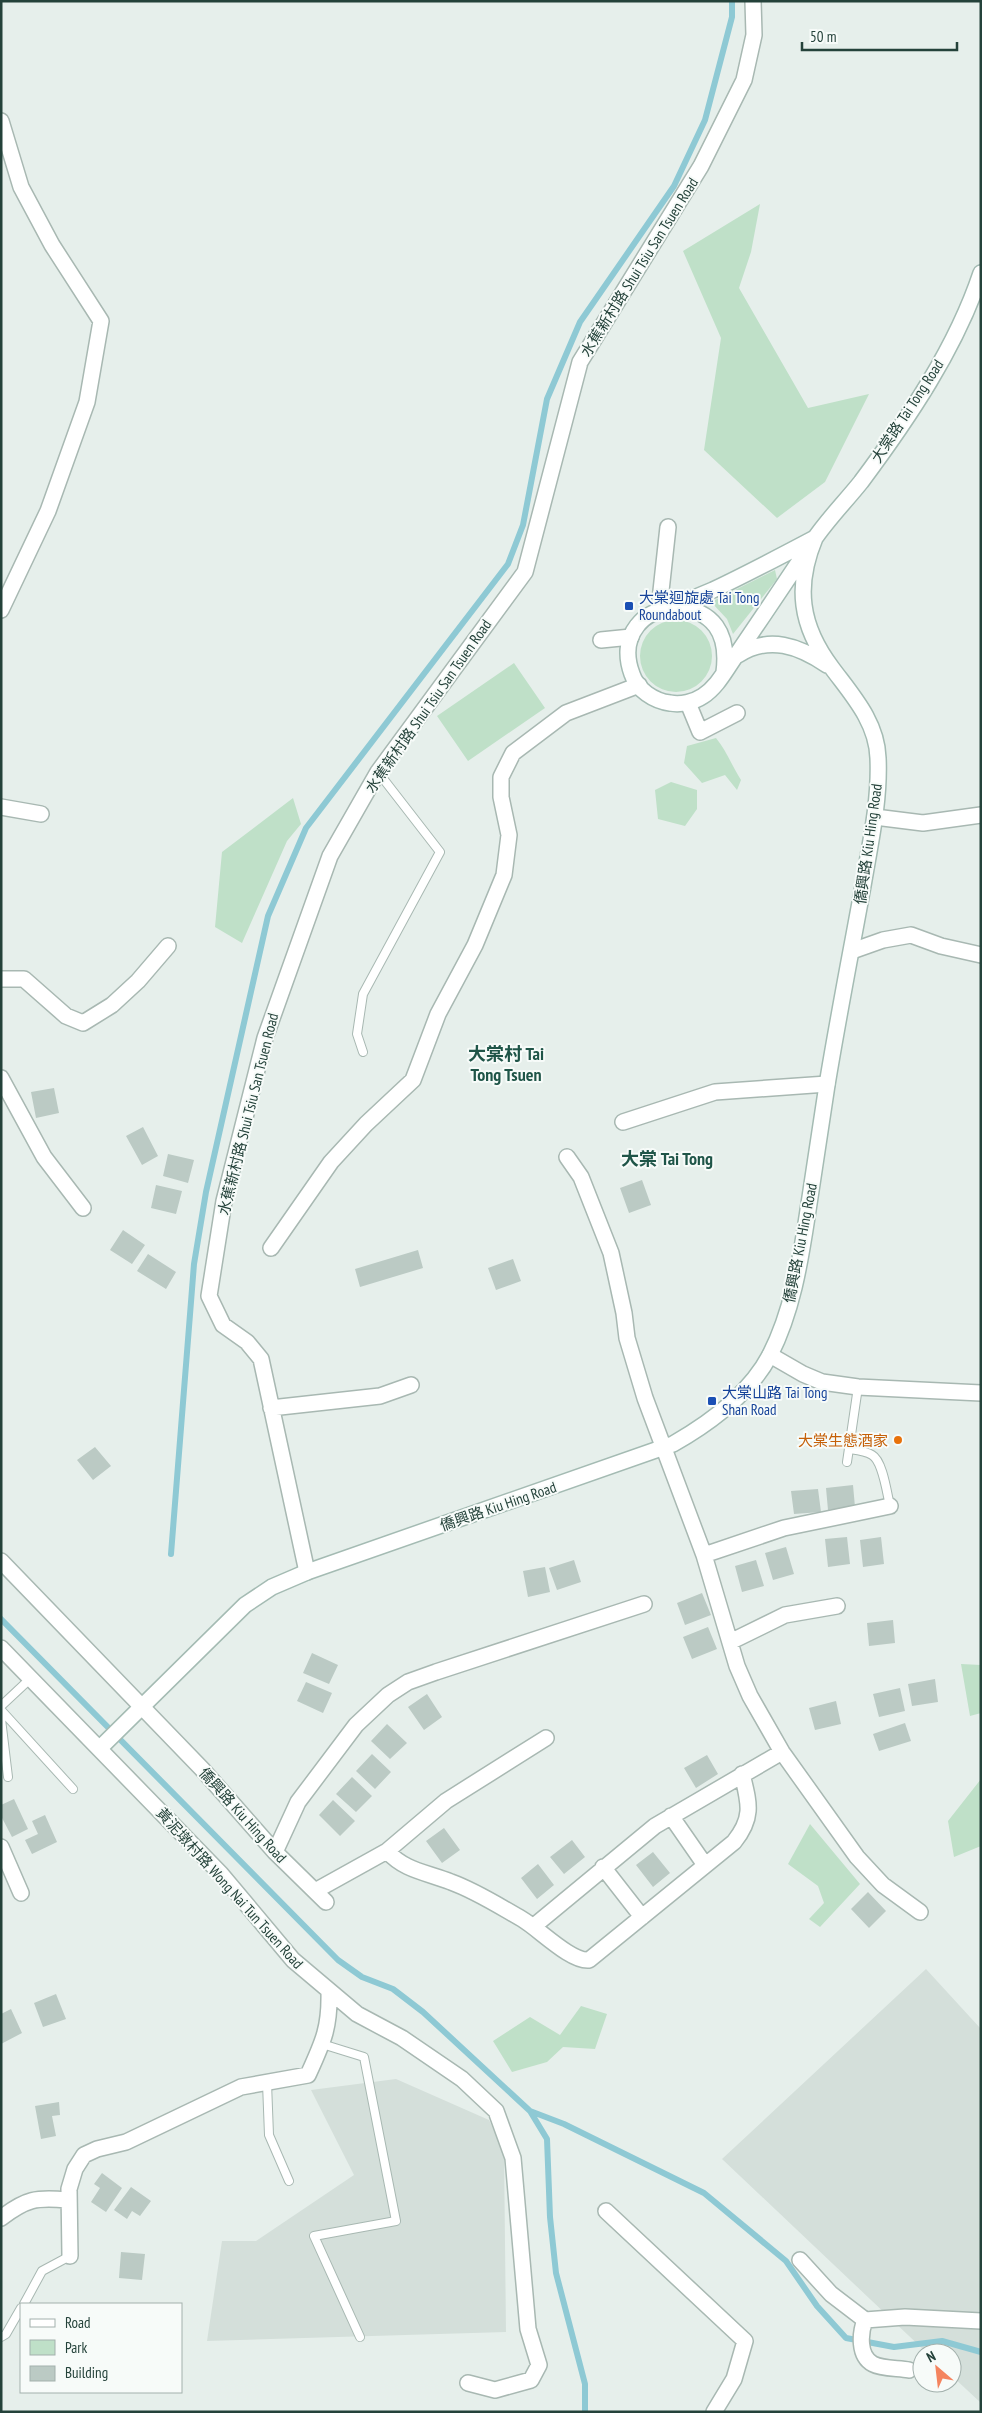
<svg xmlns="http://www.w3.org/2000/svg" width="982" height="2413" viewBox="0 0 982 2413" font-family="'PT Sans Narrow','Noto Sans TC',sans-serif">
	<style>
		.built { fill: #d4dfda }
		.green { fill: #bfe0c8 }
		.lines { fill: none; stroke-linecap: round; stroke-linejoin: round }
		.stream { stroke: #8ec9d4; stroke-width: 6 }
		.building { fill: #bbcac4 }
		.lane-casing { stroke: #a8b8b2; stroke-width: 10 }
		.street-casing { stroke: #a8b8b2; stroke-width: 18 }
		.secondary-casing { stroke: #a4bbb3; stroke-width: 18 }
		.lane { stroke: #fff; stroke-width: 8 }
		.street { stroke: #fff; stroke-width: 15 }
		.secondary { stroke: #fff; stroke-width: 15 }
		.transit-dot { fill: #1a4fb4; stroke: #f7fbf9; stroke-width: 2 }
		.food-dot { fill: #e8710a; stroke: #f7fbf9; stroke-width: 2 }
		.labels { text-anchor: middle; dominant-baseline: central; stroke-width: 4; stroke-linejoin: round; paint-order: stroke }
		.street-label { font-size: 15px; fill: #24423a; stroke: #f7fbf9 }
		.transit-label { font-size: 15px; fill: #164399; stroke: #f7fbf9; text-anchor: start }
		.food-label { font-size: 15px; fill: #c56008; stroke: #f7fbf9; text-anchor: end }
		.quarter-label { font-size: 18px; font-weight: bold; fill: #1f5548; stroke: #f7fbf9 }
	</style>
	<rect width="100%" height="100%" fill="#e6efeb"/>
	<path class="built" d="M926 1969 981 2029V2403L952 2376V2353H927L722 2159Z
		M396 2079 489 2120 504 2152 506 2332 207 2341 222 2241H256L354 2175 311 2090Z"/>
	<path class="green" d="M760 204 751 252 739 288 808 408 869 394 825 482 777 518 704 450 721 338 683 251Z
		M775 570 777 579 733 634 727 619 711 602Z
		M640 656a36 36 0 1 1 72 0a36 36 0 1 1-72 0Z
		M514 663 545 708 468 761 437 716Z
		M716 738C726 750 732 766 741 780L737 790 725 775 702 783 684 763 687 746Z
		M671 782 697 790V809L685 826 658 819 655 790Z
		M293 798 301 824 287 841 242 943 215 927 222 852Z
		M961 1664 981 1665V1713L970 1716Z
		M981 1779V1846L954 1857 948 1821Z
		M810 1824 860 1884 820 1927 809 1919 824 1903 818 1886 788 1864Z
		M581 2006 607 2014 595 2049 563 2047 547 2062 512 2072 493 2041 530 2017 560 2035Z"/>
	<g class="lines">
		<path class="stream" d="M171 1554 194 1264 206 1192 268 916 306 828 508 564 523 525 547 399 580 322 674 186 705 120 732 17V1
			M1 1619 338 1960 362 1977 393 1989 423 2012 530 2111 564 2124 704 2193 786 2261 817 2306 846 2338 894 2347 942 2341 981 2352
			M530 2111 547 2139 550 2217 556 2273 585 2384V2412"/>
	</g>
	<path class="building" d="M54 1088 59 1113 36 1118 31 1092Z
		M143 1127 158 1156 142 1165 126 1136Z
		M168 1154 194 1160 188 1183 163 1176Z
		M642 1180 651 1205 629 1213 620 1188Z
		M156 1185 182 1191 176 1214 151 1208Z
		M123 1230 145 1245 132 1264 110 1250Z
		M418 1250 423 1268 360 1287 355 1269Z
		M148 1254 176 1272 166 1289 137 1271Z
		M513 1259 521 1281 496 1290 488 1268Z
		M95 1447 111 1466 93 1480 77 1460Z
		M853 1485 855 1507 828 1510 826 1488Z
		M818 1489 821 1512 794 1514 791 1491Z
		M847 1537 850 1564 828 1567 825 1539Z
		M881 1537 884 1564 863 1567 860 1540Z
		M786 1547 794 1574 773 1580 765 1553Z
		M574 1560 581 1582 557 1590 549 1568Z
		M756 1560 764 1586 742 1592 735 1566Z
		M545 1567 550 1592 528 1597 523 1571Z
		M702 1593 711 1615 685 1625 677 1603Z
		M893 1620 895 1643 869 1646 867 1623Z
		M708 1627 717 1649 692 1659 683 1637Z
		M312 1653 338 1665 329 1684 303 1673Z
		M935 1679 938 1702 912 1706 908 1684Z
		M306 1682 332 1693 323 1713 297 1701Z
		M900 1688 905 1711 879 1717 873 1694Z
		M427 1694 442 1717 424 1730 408 1707Z
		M836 1701 841 1724 815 1730 809 1708Z
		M905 1723 911 1741 879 1751 873 1734Z
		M387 1724 407 1743 390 1759 371 1741Z
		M372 1754 391 1772 375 1789 356 1771Z
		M707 1755 718 1774 696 1788 684 1768Z
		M352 1777 372 1796 356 1812 336 1794Z
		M14 1799 28 1829 12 1837 1 1816V1805Z
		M333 1800 355 1821 340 1836 319 1815Z
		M45 1815 57 1842 32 1854 25 1840 38 1834 32 1821Z
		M444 1828 460 1850 442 1863 426 1841Z
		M572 1840 585 1857 564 1874 550 1857Z
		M653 1852 670 1873 653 1887 636 1865Z
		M538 1864 554 1885 537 1899 521 1878Z
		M868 1892 886 1911 869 1928 851 1909Z
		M56 1994 66 2019 43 2027 34 2003Z
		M11 2009 22 2033 1 2044V2014Z
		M59 2102 60 2115 52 2116 56 2136 41 2139 35 2106Z
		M102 2173 122 2188 106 2212 91 2202 100 2188 94 2184Z
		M131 2187 151 2201 140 2216 132 2211 127 2219 114 2210Z
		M121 2252 145 2254 142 2280 119 2278Z"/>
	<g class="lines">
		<g class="lane-casing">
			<path id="lane" d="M363 1052 357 1034 363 994 440 852 378 772
				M849 1449C856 1450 866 1451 872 1455 883 1461 887 1494 890 1506
				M847 1462 858 1387
				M1 1706 31 1678
				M1 1710 73 1789
				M1 1719 8 1777
				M322 2044 364 2057 396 2221 314 2236 360 2337
				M267 2083 269 2135 289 2181
				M24 2304 42 2271 70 2256
				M1 2337 6 2334 21 2308"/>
		</g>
		<g class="street-casing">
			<path id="street" d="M1 121 21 187 52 245 101 321 87 402 48 511 1 610
				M659 609 668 527
				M601 640 631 637
				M688 703 700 732 737 713
				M1 807 41 814
				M875 817 923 823 981 815
				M852 951 883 940 911 935 941 946 981 955
				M1 979H24L66 1016 83 1023 112 1005 138 981 168 946
				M1 1078 44 1157 83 1208
				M623 1122 715 1092 827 1084
				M567 1157 581 1177 611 1253 624 1313 627 1338 645 1398 704 1555 737 1666 750 1696 782 1752 857 1857 883 1885 920 1912
				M271 1248 331 1162 366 1124 413 1080 438 1014 475 945 504 875 509 835 501 797V777L513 753 566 713 639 685
				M770 1355 803 1374 822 1382 858 1387 981 1393
				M271 1408 380 1396 411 1385
				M704 1555 784 1528 890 1506
				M1 1561 202 1769 275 1852 326 1902
				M307 1572 261 1359 247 1342 223 1325 209 1296 224 1201 265 1038 330 856 378 772 525 572 580 362 701 166 744 80 754 35 753 1
				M730 1642 785 1615 837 1606
				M1 1648 221 1874 293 1960 357 2014 402 2038 462 2079 496 2111 513 2158 528 2329 539 2365 531 2380 495 2390 468 2383
				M671 1816 705 1865
				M1 1847 21 1893
				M387 1851C405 1871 426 1872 451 1882 476 1891 499 1906 522 1919 539 1929 571 1962 589 1960L734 1842C754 1817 749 1803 742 1774
				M275 1852 298 1802 356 1725 388 1695 408 1682 436 1672 644 1604
				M603 1867 642 1917
				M315 1891 387 1851 446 1801 546 1738
				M534 1926 655 1826 782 1752
				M606 2211 745 2341 734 2379 714 2412
				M1 2218C26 2199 36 2197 67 2200
				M70 2256 69 2189 75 2169 84 2155 97 2149 126 2142 241 2087 308 2075C323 2042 330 2028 329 1991
				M800 2260 831 2294 865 2320 905 2317 981 2321
				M865 2320C860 2333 858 2356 873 2364 882 2369 899 2368 909 2370"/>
		</g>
		<g class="secondary-casing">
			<path id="secondary" d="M815 538C781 556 747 574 713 590 701 595 689 600 678 605 662 611 648 611 637 626 626 640 626 658 632 674 637 690 654 701 670 703 681 705 694 702 703 696 717 687 725 671 735 657 761 619 787 580 813 541 827 520 845 502 861 482 908 419 956 348 981 273
				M675 606C714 611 729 633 724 672
				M738 655C769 635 799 646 827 665
				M100 1748 245 1605 272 1587 307 1572 673 1444C710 1423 750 1393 770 1355 792 1312 800 1263 807 1217 814 1173 820 1129 827 1085 838 1018 851 952 863 886 870 844 880 801 878 758 877 722 852 695 832 668 800 626 795 586 815 538"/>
		</g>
		<use href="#lane" class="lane"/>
		<use href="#street" class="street"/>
		<use href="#secondary" class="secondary"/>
	</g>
	<g class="transit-dot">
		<rect x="624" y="601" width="10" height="10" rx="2.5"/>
		<rect x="707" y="1396" width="10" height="10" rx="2.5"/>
	</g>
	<circle class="food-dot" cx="898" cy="1440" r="5"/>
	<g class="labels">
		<g class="street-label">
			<text transform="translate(639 267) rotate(-58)">水蕉新村路 Shui Tsiu San Tsuen Road</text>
			<text transform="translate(907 411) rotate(-57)">大棠路 Tai Tong Road</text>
			<text transform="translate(428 706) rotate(-55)">水蕉新村路 Shui Tsiu San Tsuen Road</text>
			<text transform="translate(868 844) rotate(-82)">僑興路 Kiu Hing Road</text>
			<text transform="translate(248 1114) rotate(-76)">水蕉新村路 Shui Tsiu San Tsuen Road</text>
			<text transform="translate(800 1243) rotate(-79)">僑興路 Kiu Hing Road</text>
			<text transform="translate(498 1506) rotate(-19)">僑興路 Kiu Hing Road</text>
			<text transform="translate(243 1815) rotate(48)">僑興路 Kiu Hing Road</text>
			<text transform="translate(230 1888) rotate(48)">黃泥墩村路 Wong Nai Tun Tsuen Road</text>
		</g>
		<g class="transit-label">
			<text x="639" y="597">大棠迴旋處 Tai Tong<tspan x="639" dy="17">Roundabout</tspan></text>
			<text x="722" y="1392">大棠山路 Tai Tong<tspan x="722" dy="17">Shan Road</tspan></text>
		</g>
		<g class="food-label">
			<text x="888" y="1440">大棠生態酒家</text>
		</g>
		<g class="quarter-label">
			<text x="506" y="1053">大棠村 Tai<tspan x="506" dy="21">Tong Tsuen</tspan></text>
			<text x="667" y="1158">大棠 Tai Tong</text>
		</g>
	</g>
	<rect width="982" height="2413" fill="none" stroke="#24423a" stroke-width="5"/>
	<rect x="20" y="2303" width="162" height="90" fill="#f7fbf9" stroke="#a3b1ad"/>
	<rect x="30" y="2319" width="25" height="8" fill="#ffffff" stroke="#a3b1ad"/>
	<text x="65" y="2328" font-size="15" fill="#24423a">Road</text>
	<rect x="30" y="2340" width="25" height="15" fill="#bfe0c8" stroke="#a3b1ad"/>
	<text x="65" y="2353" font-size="15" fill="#24423a">Park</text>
	<rect x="30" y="2366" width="25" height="15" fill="#bbcac4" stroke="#a3b1ad"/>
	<text x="65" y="2378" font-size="15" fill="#24423a">Building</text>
	<g transform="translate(937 2368) rotate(332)"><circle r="24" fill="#f7fbf9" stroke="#a3b1ad"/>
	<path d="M0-4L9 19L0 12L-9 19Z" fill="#f4845f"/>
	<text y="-8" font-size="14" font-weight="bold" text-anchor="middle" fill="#24423a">N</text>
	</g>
	<path d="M802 42v8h155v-8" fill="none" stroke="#24423a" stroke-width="2.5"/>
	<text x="810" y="42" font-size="15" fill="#24423a" stroke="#f7fbf9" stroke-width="4" paint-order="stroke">50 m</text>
</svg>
